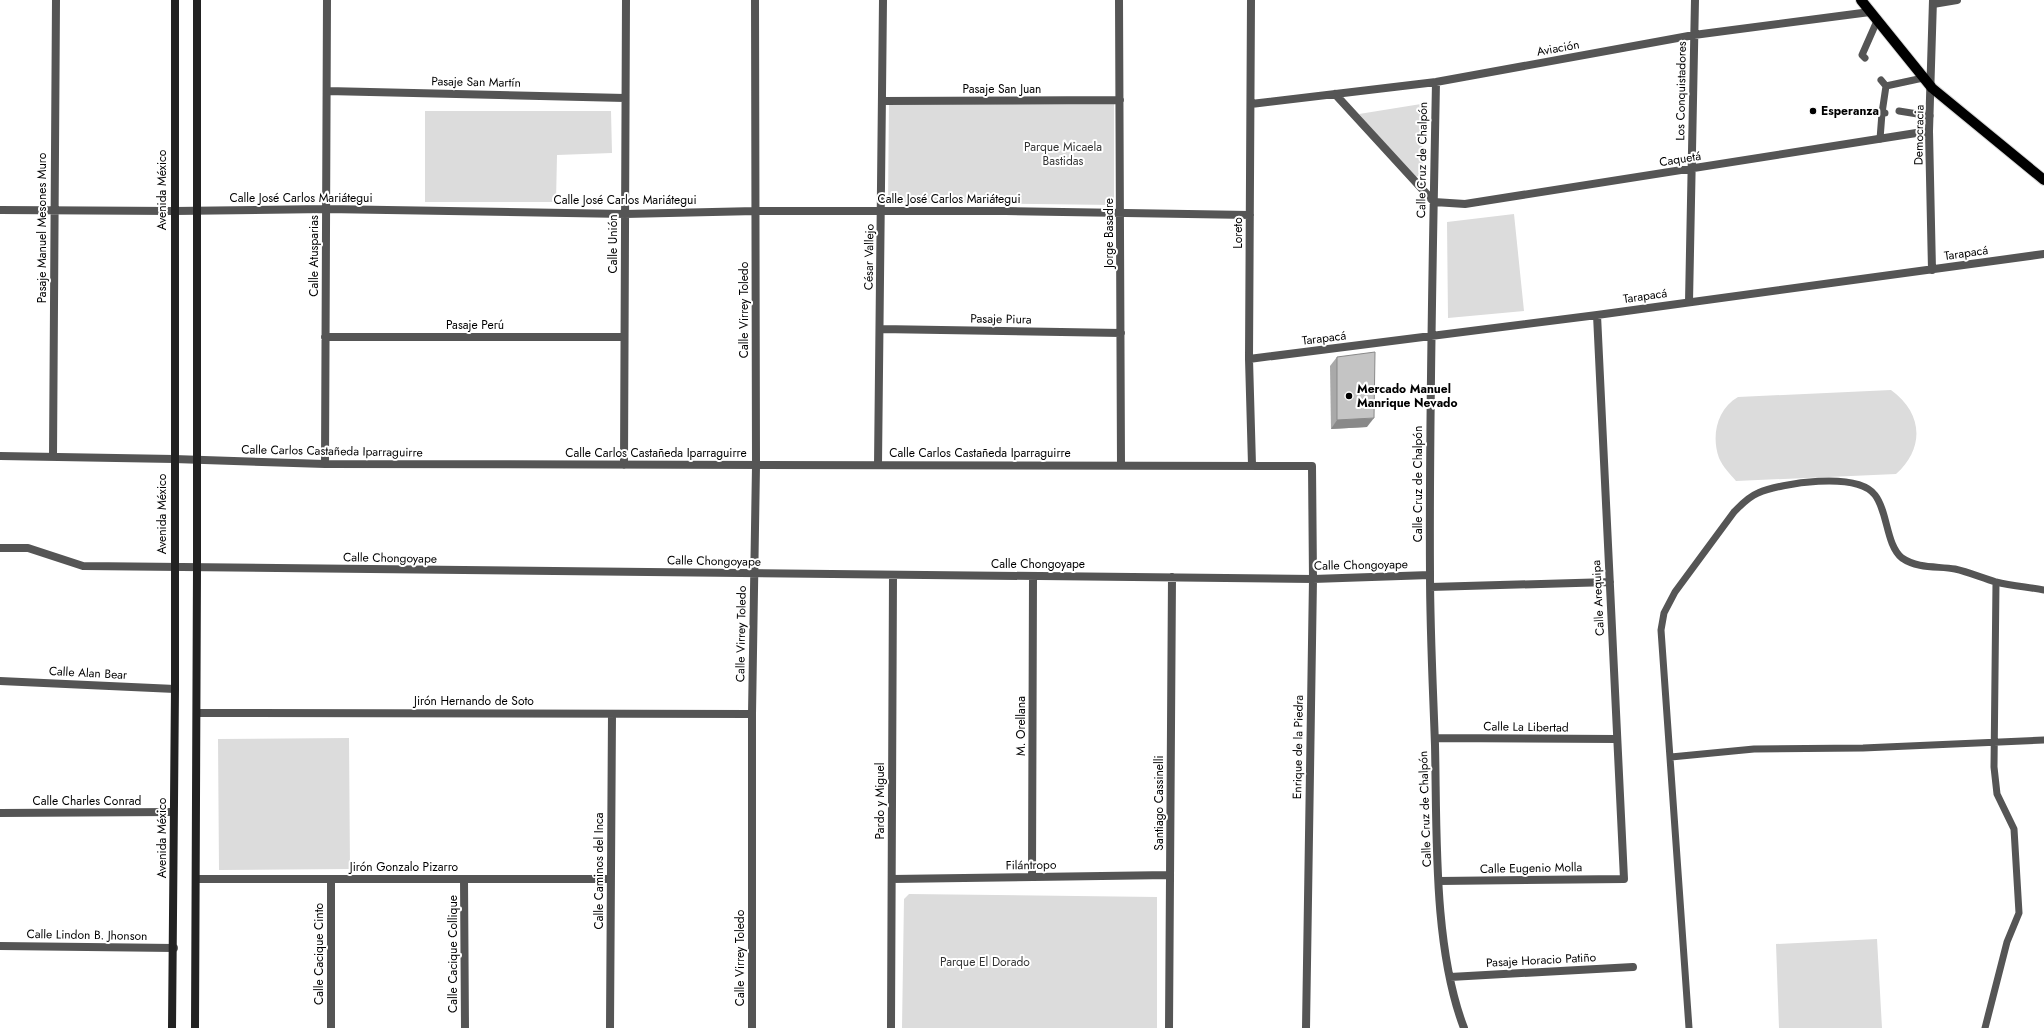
<svg xmlns="http://www.w3.org/2000/svg" width="2044" height="1028" viewBox="0 0 2044 1028" font-family="Jost,sans-serif">
	<style>
		.green { fill: #dcdcdc }
		.lines { fill: none; stroke-linecap: round; stroke-linejoin: round }
		.primary-casing { stroke: #dbdbdb; stroke-width: 12 }
		.lane { stroke: #555; stroke-width: 7 }
		.street { stroke: #555; stroke-width: 8 }
		.secondary { stroke: #222; stroke-width: 8 }
		.primary { stroke: #000; stroke-width: 10 }
		.wall { fill: #a9a9a9 }
		.shaded-wall { fill: #898989 }
		.building { fill: #c4c4c4; stroke: #898989 }
		.poi-dot { fill: #000; stroke: #fff; stroke-width: 1.5 }
		.labels { text-anchor: middle; dominant-baseline: central; stroke-width: 4; stroke-linejoin: round; paint-order: stroke }
		.street-label { font-size: 12px; fill: #000; stroke: #fff }
		.poi-label { font-size: 12px; font-weight: bold; fill: #000; stroke: #fff; text-anchor: start }
		.park-label { font-size: 12px; fill: #333; stroke: #fff }
	</style>
	<rect width="100%" height="100%" fill="#fff"/>
	<path class="green" d="M1114 103V205L888 202 889 104Z
		M1421 104 1423 175 1415 177 1359 114Z
		M425 111H611L612 153 557 155 556 202H425Z
		M1514 214 1524 311 1448 318 1447 222Z
		M1891 390C1923 413 1925 448 1896 474L1736 481C1730 474 1723 467 1719 458 1711 436 1717 409 1738 397Z
		M349 738 350 869 219 870 218 739Z
		M909 894 1157 897V1028H902L904 899Z
		M1877 939 1882 1028H1779L1776 944Z"/>
	<g class="lines">
		<g class="primary-casing">
			<path id="primary" d="M1861 0 1932 88 2044 180"/>
		</g>
		<path class="lane" d="M1865 58 1862 55 1877 21
			M1881 80 1886 86 1923 78
			M1899 111 1930 116
			M1882 113 1886 86
			M1880 139 1882 113H1885
			M1671 757 1754 749 1863 748 2044 740
			M1689 1028 1661 630 1664 613 1675 592 1734 512C1741 505 1748 497 1758 493 1781 483 1857 471 1875 495 1888 512 1886 545 1902 558 1918 569 1938 566 1955 569 1969 572 1982 578 1996 582 2012 586 2028 587 2044 590
			M1985 1028 2007 942 2019 913 2014 829 1997 794 1994 767 1996 582"/>
		<path class="street" d="M1119 0 1121 465
			M1251 0 1249 359 1252 465
			M1933 4 1957 0
			M1436 82C1433 246 1429 410 1430 573 1430 630 1433 688 1435 745 1437 832 1433 947 1464 1028
			M327 91 625 98
			M1335 94 1434 202 1465 204 1929 131
			M883 101 1120 100
			M1251 104 1436 82 1694 35 1870 12
			M0 210 174 211 326 209 625 214 756 211H1006L1250 215
			M1932 270 1929 131 1933 0
			M1689 302 1695 0
			M880 329 1121 333
			M325 337H624
			M1249 359 1597 315 2044 254
			M0 456 174 459 325 464 1312 466 1313 579 1306 1028
			M53 457 56 0
			M325 464 327 0
			M624 465 626 0
			M878 465 883 0
			M0 548H28L83 566 1313 579 1430 575
			M1430 587 1610 582
			M0 681 175 689
			M197 713 752 714
			M1435 738 1617 739
			M0 813 173 812
			M1032 877 1033 576
			M196 879H611
			M464 879 465 1028
			M892 879 1170 875
			M1439 881 1624 879 1597 315
			M0 946 174 948
			M1450 977 1633 967
			M331 1028V879
			M610 1028 612 714
			M752 1028V714L756 466 755 0
			M891 1028 893 575
			M1169 1028 1172 577"/>
		<path class="secondary" d="M172 1028 175 689V0
			M195 1028 197 568V0"/>
		<use href="#primary" class="primary"/>
	</g>
	<path class="wall" d="M1337 357 1367 427 1331 429 1330 366Z"/>
	<path class="shaded-wall" d="M1374 418 1367 427 1331 429 1337 420Z"/>
	<path class="building" d="M1375 352 1374 418 1337 420V357Z"/>
	<g class="poi-dot">
		<circle cx="1813" cy="111" r="4"/>
		<circle cx="1349" cy="396" r="4"/>
	</g>
	<g class="labels">
		<g class="street-label">
			<text transform="translate(1558 48) rotate(-10)">Aviación</text>
			<text transform="translate(476 82) rotate(1)">Pasaje San Martín</text>
			<text x="1002" y="89">Pasaje San Juan</text>
			<text transform="translate(1681 91) rotate(-89)">Los Conquistadores</text>
			<text transform="translate(1919 135) rotate(-89)">Democracia</text>
			<text transform="translate(1680 159) rotate(-9)">Caquetá</text>
			<text transform="translate(1422 160) rotate(-89)">Calle Cruz de Chalpón</text>
			<text transform="translate(162 190) rotate(-90)">Avenida México</text>
			<text x="301" y="198">Calle José Carlos Mariátegui</text>
			<text x="949" y="199">Calle José Carlos Mariátegui</text>
			<text x="625" y="200">Calle José Carlos Mariátegui</text>
			<text transform="translate(42 228) rotate(-90)">Pasaje Manuel Mesones Muro</text>
			<text transform="translate(1109 233) rotate(-90)">Jorge Basadre</text>
			<text transform="translate(1238 233) rotate(-90)">Loreto</text>
			<text transform="translate(613 244) rotate(-90)">Calle Unión</text>
			<text transform="translate(1966 253) rotate(-8)">Tarapacá</text>
			<text transform="translate(314 256) rotate(-90)">Calle Atusparias</text>
			<text transform="translate(869 257) rotate(-89)">César Vallejo</text>
			<text transform="translate(1645 296) rotate(-8)">Tarapacá</text>
			<text transform="translate(744 310) rotate(-90)">Calle Virrey Toledo</text>
			<text transform="translate(1001 319) rotate(1)">Pasaje Piura</text>
			<text x="475" y="325">Pasaje Perú</text>
			<text transform="translate(1324 338) rotate(-7)">Tarapacá</text>
			<text transform="translate(332 451) rotate(1)">Calle Carlos Castañeda Iparraguirre</text>
			<text x="656" y="453">Calle Carlos Castañeda Iparraguirre</text>
			<text x="980" y="453">Calle Carlos Castañeda Iparraguirre</text>
			<text transform="translate(1418 484) rotate(-90)">Calle Cruz de Chalpón</text>
			<text transform="translate(162 514) rotate(-90)">Avenida México</text>
			<text transform="translate(390 558) rotate(1)">Calle Chongoyape</text>
			<text transform="translate(714 561) rotate(1)">Calle Chongoyape</text>
			<text x="1038" y="564">Calle Chongoyape</text>
			<text transform="translate(1361 565) rotate(-1)">Calle Chongoyape</text>
			<text transform="translate(1598 598) rotate(-93)">Calle Arequipa</text>
			<text transform="translate(741 634) rotate(-89)">Calle Virrey Toledo</text>
			<text transform="translate(88 673) rotate(3)">Calle Alan Bear</text>
			<text x="474" y="701">Jirón Hernando de Soto</text>
			<text transform="translate(1021 726) rotate(-90)">M. Orellana</text>
			<text transform="translate(1526 727) rotate(1)">Calle La Libertad</text>
			<text transform="translate(1298 747) rotate(-89)">Enrique de la Piedra</text>
			<text x="87" y="801">Calle Charles Conrad</text>
			<text transform="translate(880 801) rotate(-90)">Pardo y Miguel</text>
			<text transform="translate(1159 803) rotate(-90)">Santiago Cassinelli</text>
			<text transform="translate(1425 809) rotate(-92)">Calle Cruz de Chalpón</text>
			<text transform="translate(162 838) rotate(-90)">Avenida México</text>
			<text transform="translate(1031 865) rotate(-1)">Filántropo</text>
			<text x="404" y="867">Jirón Gonzalo Pizarro</text>
			<text transform="translate(1531 868) rotate(-1)">Calle Eugenio Molla</text>
			<text transform="translate(599 871) rotate(-90)">Calle Caminos del Inca</text>
			<text transform="translate(87 935) rotate(1)">Calle Lindon B. Jhonson</text>
			<text transform="translate(319 954) rotate(-90)">Calle Cacique Cinto</text>
			<text transform="translate(453 954) rotate(-90)">Calle Cacique Collique</text>
			<text transform="translate(740 958) rotate(-90)">Calle Virrey Toledo</text>
			<text transform="translate(1541 960) rotate(-3)">Pasaje Horacio Patiño</text>
		</g>
		<g class="poi-label">
			<text x="1821" y="111">Esperanza</text>
			<text x="1357" y="389">Mercado Manuel<tspan x="1357" dy="14">Manrique Nevado</tspan></text>
		</g>
		<g class="park-label">
			<text x="1063" y="147">Parque Micaela<tspan x="1063" dy="14">Bastidas</tspan></text>
			<text x="985" y="962">Parque El Dorado</text>
		</g>
	</g>
</svg>
